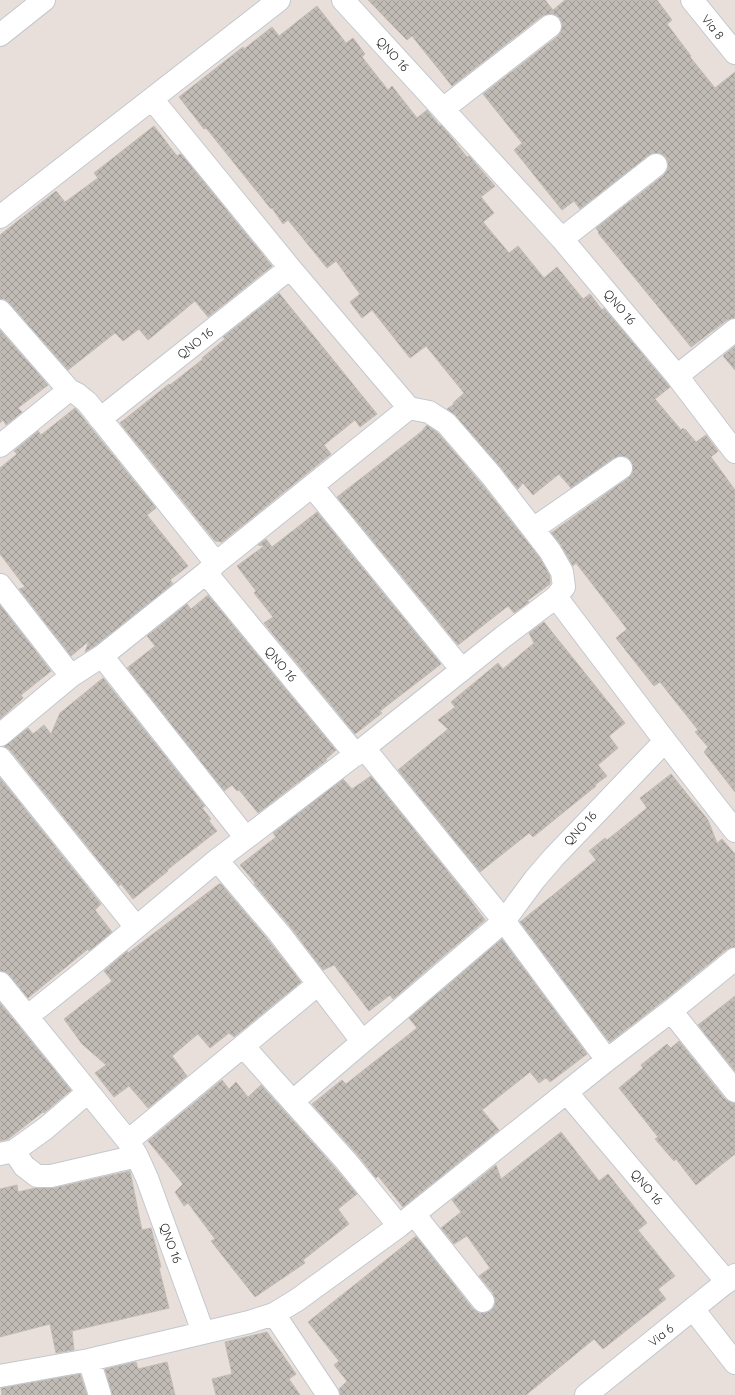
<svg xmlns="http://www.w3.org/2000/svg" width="735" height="1395" viewBox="0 0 735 1395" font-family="Quicksand,sans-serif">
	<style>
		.building { fill: url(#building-cross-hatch); stroke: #c3bbb4 }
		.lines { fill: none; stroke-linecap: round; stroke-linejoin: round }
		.minor-casing { stroke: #c2c8d0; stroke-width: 24 }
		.tertiary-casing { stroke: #c2c8d0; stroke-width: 24 }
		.secondary-casing { stroke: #c2c8d0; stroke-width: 24 }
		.minor { stroke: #fff; stroke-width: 22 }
		.tertiary { stroke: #fff; stroke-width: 22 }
		.secondary { stroke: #fff; stroke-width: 22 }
		.labels { text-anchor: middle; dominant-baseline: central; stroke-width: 3; stroke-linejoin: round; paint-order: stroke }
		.street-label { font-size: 12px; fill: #272727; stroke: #fff }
	</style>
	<defs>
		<pattern id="building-cross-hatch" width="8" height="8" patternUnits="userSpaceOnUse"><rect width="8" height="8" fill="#c1bbb6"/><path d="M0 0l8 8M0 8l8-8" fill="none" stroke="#9d9894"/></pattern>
	</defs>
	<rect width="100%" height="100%" fill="#e9dfda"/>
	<path class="building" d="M368 0H545L553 10 565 0H657L672 20 667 24 691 56 690 57 715 88 735 72V318L727 320 691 347 598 233 599 232 596 228 664 175 667 170 668 164 666 157 661 154 655 153 649 155 580 209 574 201 562 210 514 150 522 143 483 94 558 36 561 31 562 25 560 18 555 15 549 14 542 16 452 86 412 36 407 40Z
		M317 6 346 43 353 38 365 54 362 57 388 90 392 86 417 118 427 110 440 126 441 125 448 133 467 157 469 156 495 186 481 197 494 213 483 222 509 253 518 246 544 278 557 267 583 299 590 294 602 310 604 308 670 387 655 399 681 430 683 428 685 430V429L696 442 706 435 718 451 711 457 735 490V792L704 752 708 747 695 732 698 730 660 682 654 686 616 638 627 629 576 563 573 566 561 545 551 533 628 478 632 474 633 467 631 461 627 457 620 456 614 458 571 488 559 474 533 495 523 483 518 489 500 467 455 415 447 409 454 404 453 403 464 393 426 346 410 358 372 310 362 318 350 302 360 294 336 261 327 268 288 220 283 224 272 208 271 209 206 128 204 129 179 97 243 47 244 49 272 27 279 36Z
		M154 126 177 156 180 154 182 155 272 266 208 317 195 301 148 340 139 329 123 341 115 333 68 370 9 303 4 299H0V235L56 191 65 202 98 178 94 173Z
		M279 293 377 414 360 427 355 420 324 445 331 454 222 542 215 541 120 423 169 384 170 385 203 359 202 358 225 339 223 337Z
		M0 330 48 385 18 408 22 412 6 425 3 420 0 423Z
		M735 346V370L723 356Z
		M75 408 156 508 147 515 188 566 170 580 173 584 95 646 85 652 89 641 71 656 19 589 25 587 0 554V468L17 454 14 451 38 431 41 435Z
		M427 425 438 433 481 483 540 558 550 576V584L527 601 529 602 514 613 508 606 458 645 337 497 421 432Z
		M317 512 441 664 380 711 382 713 355 734 264 623 273 617 254 593 256 591 237 566 264 546 258 545 266 539 272 547Z
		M208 595 336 750 326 759 327 760 258 813 239 790 237 791 232 785 224 791 127 668 155 646 147 636 187 604 191 609Z
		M0 605 51 671 21 695 23 698 0 719Z
		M544 622 625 723 609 736 618 748 598 765 607 776 595 785 596 786 533 837 529 833 480 872 398 770 448 729 438 720 455 707 451 702 498 663 503 669 534 643 529 633Z
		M103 678 205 806 202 808 211 819 209 821 217 831 167 870 168 871 133 899 121 884 119 886 10 750 4 746 28 728 33 734 44 725 51 734 60 713Z
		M671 774 708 820 717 843 722 839 735 854V947L727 949 663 1001 610 1042 606 1038 520 922 596 860 589 851 605 838 607 840 647 808 640 798Z
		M371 776 461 888 485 920 393 999 390 995 369 1011 334 965 323 970 289 925 254 884H256L240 865 276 837 273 833 343 779 352 789Z
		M0 778 101 904 95 910 112 932 89 951 88 949 28 998 9 975 5 972 0 971Z
		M219 884H221L269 941 301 982 234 1037 229 1033 210 1048 198 1034 172 1056 187 1076 148 1108 129 1086 114 1097 95 1073 106 1065 82 1044 64 1019 112 981 104 971 127 951 128 953Z
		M502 939 587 1054 550 1082 546 1078 539 1083 530 1072 482 1110 499 1130 403 1207 378 1176 376 1178 356 1153 312 1104 342 1080 346 1084 417 1028 409 1018Z
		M735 996V1071L698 1025Z
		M0 1003 71 1090 44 1113 43 1112 8 1139 0 1141Z
		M679 1041 725 1099 730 1102 735 1103V1154L696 1185 676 1159 674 1161 655 1139 658 1137 619 1088 643 1068 641 1065 667 1044 671 1048Z
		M222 1080 229 1089 236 1082 248 1097 261 1085 336 1169 357 1194 338 1209 349 1224 303 1260 305 1263 255 1297 211 1241 215 1239 188 1203 184 1206 175 1192 183 1184 148 1141Z
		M561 1132 599 1181 608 1174 647 1223 638 1230 675 1276 658 1289 666 1299 603 1349 594 1339 526 1395H340L339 1389 347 1381 334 1365 339 1361 308 1322 416 1236 473 1309 479 1313H485L490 1311 495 1305V1299L493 1293 479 1276 490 1268 467 1236 454 1244 441 1228 461 1212 452 1200 496 1165 501 1179Z
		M130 1171 142 1230 151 1228 161 1267 159 1268 169 1308 72 1331 74 1350 56 1353 50 1324 0 1337V1189L17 1185 18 1192 35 1188H54Z
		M267 1332 296 1374 289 1379 300 1395H216L212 1379 232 1374 225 1342Z
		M136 1362 138 1369 167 1362 175 1395H112L105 1369Z
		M80 1374 87 1395H2L1 1388Z"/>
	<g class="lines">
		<g class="minor-casing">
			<path id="minor" d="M343 0 562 239 677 376 735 452
				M443 109 550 26
				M0 217 279 0
				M562 239 656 165
				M0 311 69 390 77 394 87 402 216 563
				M677 376 735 330
				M100 419 290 268
				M0 446 69 390
				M312 486 462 670
				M533 529 621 468
				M206 573 356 755
				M0 585 71 676
				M556 597 665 741 735 831
				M102 656 246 838
				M0 735 71 676 102 656 206 573 216 563 409 408
				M364 748 504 921 607 1060
				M0 758 136 927
				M217 860 279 933 362 1041
				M0 983 128 1141 137 1156 147 1178 203 1332
				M671 1011 735 1091
				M28 1016 83 972 217 860 364 748 503 637 556 597 564 587 562 572 550 551 491 475 446 423 429 412 409 408 290 268 152 99
				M243 1046 346 1161 399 1226
				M567 1093 727 1282
				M293 1101 504 921 535 879 554 857 665 741
				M128 1141 317 985
				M14 1151 24 1166 37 1176H51L137 1156
				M0 1154 14 1151 46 1128 88 1092
				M414 1214 483 1301
				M693 1309 735 1363
				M274 1314 328 1395
				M89 1360 100 1395
				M0 1376 89 1360 249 1322 274 1314 297 1300 399 1226 607 1060 671 1011 735 959"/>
		</g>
		<g class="tertiary-casing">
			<path id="tertiary" d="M586 1395 735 1275"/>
		</g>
		<g class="secondary-casing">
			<path id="secondary" d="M692 0 735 53
				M0 35 44 0"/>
		</g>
		<use href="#minor" class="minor"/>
		<use href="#tertiary" class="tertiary"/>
		<use href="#secondary" class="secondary"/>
	</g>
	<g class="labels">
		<g class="street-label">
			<text transform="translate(713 27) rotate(51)">Via 8</text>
			<text transform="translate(393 54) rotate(48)">QNO 16</text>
			<text transform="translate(620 307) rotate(50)">QNO 16</text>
			<text transform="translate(195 343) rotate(-38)">QNO 16</text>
			<text transform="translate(281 664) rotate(50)">QNO 16</text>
			<text transform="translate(580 828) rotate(-47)">QNO 16</text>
			<text transform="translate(647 1187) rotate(50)">QNO 16</text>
			<text transform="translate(171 1243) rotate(70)">QNO 16</text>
			<text transform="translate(661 1335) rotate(-39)">Via 6</text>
		</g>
	</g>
</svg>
